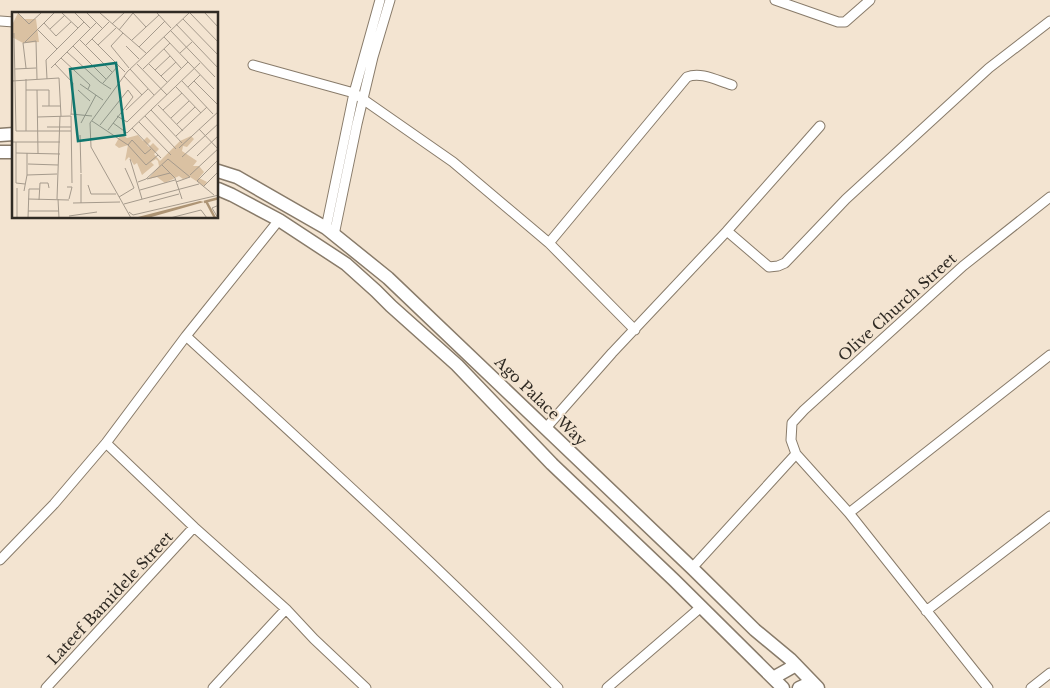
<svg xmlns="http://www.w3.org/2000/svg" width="1050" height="688" viewBox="0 0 1050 688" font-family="'Libre Baskerville',serif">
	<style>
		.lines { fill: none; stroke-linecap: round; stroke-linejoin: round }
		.minor-casing { stroke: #887b6a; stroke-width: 11 }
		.secondary-casing { stroke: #887b6a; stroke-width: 15 }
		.minor { stroke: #fff; stroke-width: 9 }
		.secondary { stroke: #fff; stroke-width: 12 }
		.labels { text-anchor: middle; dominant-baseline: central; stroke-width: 4; stroke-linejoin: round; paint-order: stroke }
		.street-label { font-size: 15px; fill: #302b24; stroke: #f3e4d1 }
		.inset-river { fill: none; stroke: #ad9474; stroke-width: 2.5 }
		.inset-road { fill: none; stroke: #a59a8c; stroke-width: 1 }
		.view { fill: #0f766e; fill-opacity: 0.15; stroke: #0f766e; stroke-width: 2.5 }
		.inset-edge { fill: none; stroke: #302b24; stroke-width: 2.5 }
	</style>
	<rect width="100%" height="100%" fill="#f3e4d1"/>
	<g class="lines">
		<g class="minor-casing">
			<path id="minor" d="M775 0 838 22H845L870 0
				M0 21 14 22
				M253 65 354 93 453 162 549 243 635 330
				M326 228 354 93 380 0
				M727 231 769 267 778 266 785 263 846 199 989 68 1050 21
				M334 235 357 124 373 57 390 0
				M549 243 687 77C701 71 718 81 732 85
				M186 336C312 452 439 566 558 688
				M545 429 612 353 727 231 820 126
				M106 443 194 527 286 609 314 639 366 688
				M849 513 1050 355
				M0 560 54 504 106 443 186 336 279 220
				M692 568 796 454
				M926 611 1050 516
				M46 688 194 527
				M213 688 286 609
				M607 688 701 607
				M988 688 849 513 796 454 791 440 792 423 804 410 963 266 1050 197
				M1031 688 1050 673"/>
		</g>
		<g class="secondary-casing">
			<path id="secondary" d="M0 135 14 134
				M0 152H14
				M218 171 237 177 326 228 388 278 692 568 755 630 790 659 818 688
				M218 189 232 195 279 220 346 264 376 291 391 306 457 365 552 464 674 580 783 688
				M773 678 796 665
				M799 688 812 682"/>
		</g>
		<use href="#minor" class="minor"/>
		<use href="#secondary" class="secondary"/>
	</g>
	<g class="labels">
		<g class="street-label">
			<text transform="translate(897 307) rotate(-42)">Olive Church Street</text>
			<text transform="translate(541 401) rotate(44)">Ago Palace Way</text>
			<text transform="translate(110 598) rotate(-47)">Lateef Bamidele Street</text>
		</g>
	</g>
	<g transform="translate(12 12)">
		<rect width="206" height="206" fill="#f3e4d1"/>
		<path d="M6 1 12 7H24L27 30 11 31 0 25 1 11ZM109 122 115 126 126 123 131 129 135 125 139 129 135 133 137 135 141 131 147 137 142 142 148 149 168 129 179 124 182 127 175 135 171 134 170 139 185 149 181 154H187L192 160 187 166 195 170 192 174 178 165 171 167 167 164 153 171 145 165 136 167 147 154 146 149 144 147 139 150 142 153 130 163 125 151 122 153 117 145 113 149 116 133 107 136 103 133Z" fill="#dac1a2"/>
		<path d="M188 189 192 190 136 206H122Z" fill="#ad9474"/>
		<path class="inset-river" d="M194 189 203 206M192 190 207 186"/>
		<path class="inset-road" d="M6 1 17 12 29 1M50 1 66 16M63 1 78 16M75 1 90 16M88 1 134 41M145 1 159 16M178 1 207 31M193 1 207 16M171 7 207 44M32 11 44 24 59 10M100 12 112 1M164 12 207 57M25 17 45 37M38 17 53 3M107 18 121 1 134 15M158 18 203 65M2 21 4 119H59M111 21 99 34 117 56M152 25 202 77M67 27 100 60M80 27 113 60M120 28 147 3M13 30 42 1M74 33 97 10M86 33 104 16M61 34 94 67M114 34 127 47M127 35 153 9M152 37 169 56M55 40 88 70 99 77M168 41 180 30M49 46 78 73 76 77M43 52 61 71 59 103M125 52 155 83M137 52 155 70M14 56 11 31 24 29 25 67M39 56 85 10M3 57 24 56M118 57 142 83M131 57 158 31M143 58 158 44M112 64 130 83M149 64 164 50M14 67V119M35 67 34 48 72 10M0 69 47 66 49 104M170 69 201 102M182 69 207 94M91 71 106 54M68 72 91 88M164 75 189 101M176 75 188 63M14 78H37V94M25 78 26 141M66 78 78 89M146 93 171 119M30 94H48M114 98 136 77M139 98 170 131M151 98 170 81M59 102 80 104M59 104 60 171M105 104 115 110 176 50M133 104 164 137M25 105 59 104M159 106 177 89M80 109 116 133 134 153 146 143M127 110 159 143M69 111 84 83M101 111 115 121 188 51M165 112 183 95M88 113 116 78 121 85 96 118M35 115H59M120 116 149 146M187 117 207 138M68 123 69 161M164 124 195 95M0 130H48M4 130V171L13 172M116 133 120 128 133 142 139 137M167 136 207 99M4 141 48 142M15 141V163L45 162M185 144 207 123M170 145 207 111M118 147 130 187M16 152 46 153M150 153 163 166 170 187M69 162V191M178 163 207 136M135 167 158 161M126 170 134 167 156 147 178 165 164 170M76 173 79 182H104M55 175H60L57 187M191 175 207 159M128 178 163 168M12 179 15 163M202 183 185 169 207 147M107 185 122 176 113 156M16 187 57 188M45 187 48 104M46 187 47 206M27 188 28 171H36L37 176M137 190 167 182M61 191 108 190M112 192 187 172M16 199H47M117 200 121 203 207 183M57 204 85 200M5 206V176M16 206 17 177H27M119 206 79 135 78 111 115 60 177 1M158 206 189 198 195 206M206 206 200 196 207 193"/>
		<path class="view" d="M104 51 113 123 66 129 58 57Z"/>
		<rect width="206" height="206" class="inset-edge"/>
	</g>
</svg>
